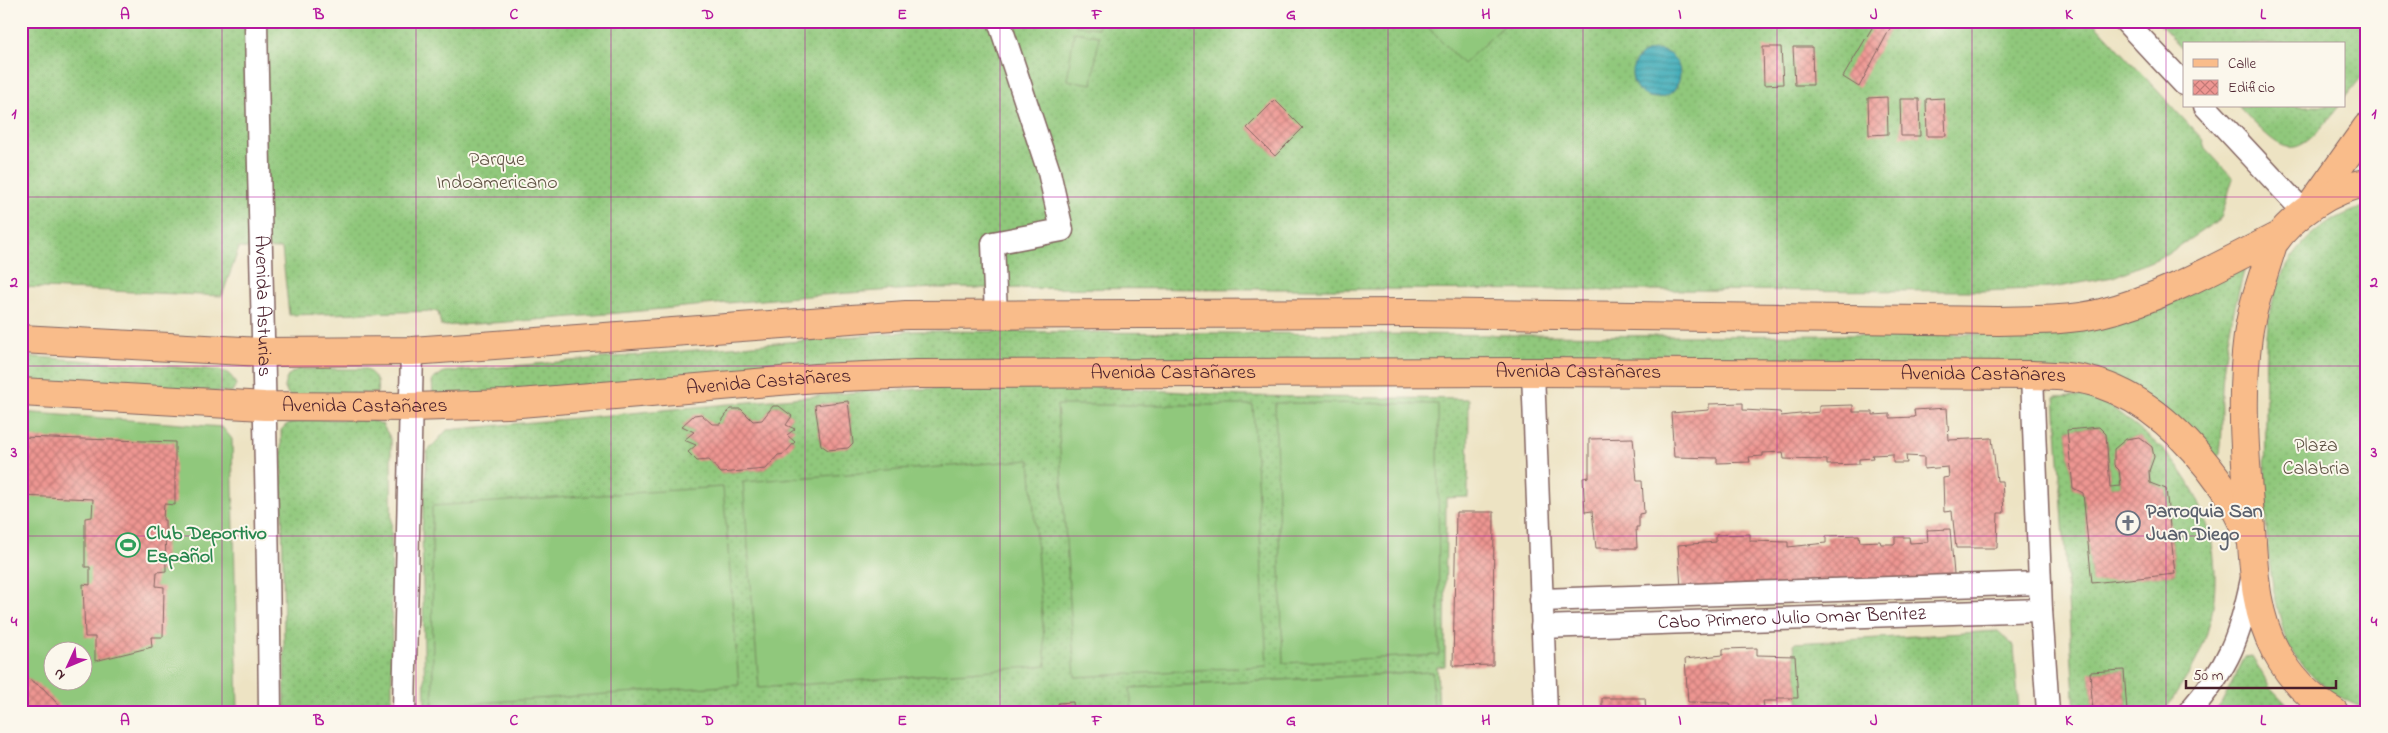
<svg xmlns="http://www.w3.org/2000/svg" width="2388" height="733" viewBox="0 0 2388 733" font-family="'Indie Flower',sans-serif">
	<style>
		.grass { fill: url(#grass-dots); stroke: #6d7454; fill-rule: evenodd }
		.garden { fill: #90c87c; stroke: #6d7454; fill-rule: evenodd }
		.water { fill: url(#water-rules); stroke: #426471 }
		.building { fill: url(#building-cross-hatch) }
		.lines { fill: none; stroke-linecap: round; stroke-linejoin: round }
		.minor-casing { stroke: #836460; stroke-width: 25 }
		.major-casing { stroke: #836460; stroke-width: 30 }
		.minor { stroke: #fff; stroke-width: 22 }
		.major { stroke: #f9bc8a; stroke-width: 28 }
		.grid { fill: none; stroke: #b5179e; stroke-width: 1; stroke-opacity: 0.55 }
		.labels { text-anchor: middle; dominant-baseline: central; stroke-width: 4; stroke-linejoin: round; paint-order: stroke }
		.park-label { font-size: 20px; fill: #5f5243; stroke: #fbf7ec }
		.street-label { font-size: 20px; fill: #4a1f2b; stroke: #fbf7ec }
		.worship-label { font-size: 20px; font-weight: bold; fill: #5b616d; stroke: #fbf7ec; text-anchor: start }
		.leisure-label { font-size: 20px; font-weight: bold; fill: #27864d; stroke: #fbf7ec; text-anchor: start }
		.neatline { fill: none; stroke: #b5179e; stroke-width: 2 }
		.grid-label { font-size: 16px; text-anchor: middle; font-weight: bold; fill: #b5179e }
	</style>
	<defs>
		<pattern id="grass-dots" width="8" height="8" patternUnits="userSpaceOnUse" patternTransform="scale(1.25)"><rect width="8" height="8" fill="#90c87c"/><path d="M2 2h.1M6 6h.1" fill="none" stroke="#7eab6b" stroke-width="1.8" stroke-linecap="round"/></pattern>
		<pattern id="water-rules" width="6" height="5" patternUnits="userSpaceOnUse" patternTransform="scale(1.25)"><rect width="6" height="5" fill="#3aaab7"/><path d="M0 2.5h6" fill="none" stroke="#338a95"/></pattern>
		<pattern id="building-cross-hatch" width="8" height="8" patternUnits="userSpaceOnUse" patternTransform="scale(1.25)"><rect width="8" height="8" fill="#ee9692"/><path d="M0 0l8 8M0 8l8-8" fill="none" stroke="#c37a77"/></pattern>
	</defs>
	<rect width="100%" height="100%" fill="#fbf7ec"/>
	<filter id="ink" filterUnits="userSpaceOnUse"><feTurbulence type="fractalNoise" baseFrequency=".02" numOctaves="2"/><feDisplacementMap in="SourceGraphic" scale="10" xChannelSelector="R" yChannelSelector="G"/><feConvolveMatrix kernelMatrix="1 2 1 2 8 2 1 2 1" color-interpolation-filters="sRGB"/></filter>
	<filter id="wash" filterUnits="userSpaceOnUse"><feTurbulence type="fractalNoise" baseFrequency=".0096" numOctaves="4" result="noise"/><feDisplacementMap in="SourceGraphic" scale="20" xChannelSelector="R" yChannelSelector="G"/><feGaussianBlur stdDeviation="1.12" result="paint"/><feColorMatrix in="noise" values="0 0 0 0 0 0 0 0 0 0 0 0 0 0 0 0 0 1.4 0 .05"/><feComposite in="paint" operator="in"/></filter>
	<g filter="url(#wash)">
		<rect width="100%" height="100%" fill="#ede3c3"/>
		<path class="grass" d="M21 21H2093L2202 139 2205 148 2233 178 2221 218 2166 255 2113 277 2052 288 1984 291 935 288C770 295 606 318 441 326L438 311 289 315 282 249 239 248 222 296 21 287Z
			M2157 21H2367V70L2344 99V44H2184V50Z
			M2238 106H2339C2293 166 2286 156 2238 106Z
			M2367 206V709C2337 700 2301 672 2287 643 2284 635 2282 625 2280 617 2262 553 2265 484 2266 418 2266 370 2261 313 2285 269 2303 236 2331 217 2367 206Z
			M2247 260C2237 297 2227 335 2223 373 2220 400 2224 427 2220 454L2216 458 2132 387 962 363 453 402 433 395 432 380 444 372 914 331 1671 336 2013 334 2127 319 2165 306 2206 286Z
			M21 356 218 370C228 372 232 375 236 385L232 392 21 384Z
			M299 369H366C376 376 379 381 377 393L290 397 284 387C286 377 289 373 299 369Z
			M1048 383 1242 396 1469 399 1468 497 1446 498 1445 666 1437 667 1439 712H1434L1432 672 1131 688 1132 712H1074L1073 702 1059 703V712H1023V709L976 712H425L422 530 427 452 447 430 858 392ZM848 401 853 443 848 448 821 445 815 405ZM773 406H779L792 416 786 425 794 428 787 435 795 442 778 455 766 469 721 473 709 460 689 452 696 445 684 440 694 432 683 426 720 424 730 409H741L753 421 762 420Z
			M2076 396C2082 397 2090 396 2095 398 2111 404 2131 423 2145 434 2211 485 2232 573 2201 650 2192 672 2177 692 2164 712H2127L2124 670 2090 672 2093 712H2075L2055 397ZM2098 427 2106 434 2110 487 2121 486 2115 449 2126 439 2139 437 2152 447C2154 460 2149 470 2150 483L2166 489 2175 574 2092 582 2083 493 2073 488 2067 430Z
			M310 419 372 420 382 424 391 439 392 712H285L281 430 287 424Z
			M1998 631 2014 646 2019 712H1799L1794 643Z
			M2252 656 2270 687 2294 712H2214L2221 704 2245 657Z"/>
		<path class="garden" d="M1076 21H1099L1098 28 1075 25Z
			M1422 21H1509L1463 64Z
			M1074 32 1099 36 1092 84 1067 80Z
			M1275 403 1438 404 1439 655 1283 663Z
			M1057 405H1253L1267 666 1075 677Z
			M21 412 222 427 232 439 238 712H21ZM52 650H82V680H52Z
			M1030 460 1046 666 759 688 743 482Z
			M723 487 739 685 433 706 432 506Z
			M1432 672 1434 712H1132L1130 688Z"/>
		<path class="water" d="M1632 74a24 24 0 1 1 48 0a24 24 0 1 1-48 0Z"/>
		<g id="blocks">
			<path class="building" d="M1876 21H1894L1859 87 1843 77Z
				M1763 47H1781L1783 84 1764 85Z
				M1793 47H1812L1813 85H1795Z
				M1887 97 1888 134 1869 135 1868 98Z
				M1944 98 1946 136H1927L1926 99Z
				M1900 99H1919L1920 136H1901Z
				M1275 100 1303 128 1275 156 1247 128Z
				M848 401 853 443 848 448 828 450 821 445 815 405Z
				M1743 403V410L1780 412 1781 416 1819 412V406L1853 405V412H1873V415L1890 414V418L1915 417 1914 410 1947 408 1949 440 1992 438 1997 481H2002L2004 513H1998L1997 548H1956L1952 511 1944 512 1943 478 1949 477 1948 467 1924 469V457L1906 456 1907 463H1893V454L1872 455 1873 458 1859 459V464L1827 465V460L1784 459 1783 452 1763 453V456L1749 457 1750 462 1717 463V458L1674 457 1671 413 1709 410V404Z
				M773 406H779L792 416 786 425 795 429 787 435 795 442 784 454 778 455 766 469 721 473 709 460 697 461 688 452 696 445 684 440 694 432 682 426 694 415 701 414 712 424H720L730 409H741L753 421 762 420Z
				M2099 427 2106 434 2110 487 2121 486 2119 470 2114 465V449L2126 439 2139 437 2152 447 2154 457 2149 471 2150 483 2166 489 2175 574 2092 583 2083 493 2073 488 2067 430Z
				M21 437 175 442V505L164 504 163 520H165L166 571 157 572 156 586 164 587 163 637H151L152 647 95 661V637H85L83 584 90 585V567H85V518L92 517 93 499 21 496Z
				M1633 438 1637 481H1642L1644 513 1639 514V527H1636L1637 548H1596L1592 511 1585 512 1583 478 1589 477V439Z
				M1456 512H1494L1493 665 1453 666Z
				M1950 529 1955 585 1681 588 1678 545 1716 542V535L1750 534V541L1788 542V547L1826 543V536L1859 535 1860 542 1880 541 1881 544H1895V537H1909L1910 543 1928 542 1927 530Z
				M1757 648V655L1795 656 1798 698H1777V701H1763L1764 707 1731 708 1730 703 1688 702 1685 659 1723 655V649Z
				M2124 670 2127 712H2093L2090 672Z
				M21 674 43 688 65 712H21Z
				M1602 698H1645L1646 712H1602Z
				M1073 702 1074 712H1059L1058 703Z"/>
		</g>
	</g>
	<g filter="url(#ink)">
		<use href="#blocks" fill-opacity="0" stroke="#836460" stroke-width="1"/>
		<g class="lines">
			<g class="minor-casing">
				<g id="minor">
					<path id="s1" d="M256 21C260 251 268 482 270 712"/>
					<path d="M2125 21 2184 84"/>
					<path d="M2205 106 2304 212"/>
					<path d="M996 315 993 243 1062 230 1049 172 999 21"/>
					<path d="M1533 372 1546 712"/>
					<path d="M2032 375 2041 610 2048 712"/>
					<path d="M1541 600 2040 583"/>
					<path id="s2" d="M1542 627 2041 610"/>
					<path d="M404 712 412 351"/>
					<path d="M2189 712C2229 667 2240 636 2252 579"/>
				</g>
			</g>
			<g class="major-casing">
				<g id="major">
					<path d="M2313 203 2367 127"/>
					<path d="M21 339 263 352 412 351 906 315 1413 313 1999 321C2032 320 2068 321 2101 313 2163 298 2221 265 2278 236"/>
					<path id="s3" d="M21 392 264 406 412 407 508 404 816 378 916 374 1533 372 2032 375C2055 376 2078 376 2100 384 2152 401 2192 443 2223 487 2234 504 2242 523 2252 541"/>
					<path d="M2334 712C2309 698 2289 676 2275 650 2253 609 2254 562 2250 517 2245 456 2240 396 2248 336 2252 305 2264 274 2273 244 2292 216 2332 188 2367 183"/>
				</g>
			</g>
			<use href="#minor" class="minor"/>
			<use href="#major" class="major"/>
		</g>
	</g>
	<path class="grid" d="M222 21V712M416 21V712M611 21V712M805 21V712M1000 21V712M1194 21V712M1388 21V712M1583 21V712M1777 21V712M1972 21V712M2166 21V712M21 197H2367M21 366H2367M21 536H2367"/>
	<defs>
		<g id="church-ring" transform="scale(1.25)"><circle r="9.5" fill="#fbf7ec" stroke="#6b7280" stroke-width="1.5"/><path d="M-1.2-6h2.4v3.5h3.3v2.4h-3.3V6h-2.4V-.1h-3.3v-2.4h3.3Z" fill="#6b7280"/></g>
		<g id="stadium-ring" transform="scale(1.25)"><circle r="9.5" fill="#fbf7ec" stroke="#2e9e5b" stroke-width="1.5"/><path d="M0-5a6.5 5 0 1 0 0 10a6.5 5 0 1 0 0-10ZM-3.5-1.8h7v3.6h-7Z" fill="#2e9e5b"/></g>
	</defs>
	<g fill-rule="evenodd">
		<use href="#church-ring" x="2128" y="523"/>
		<use href="#stadium-ring" x="128" y="545"/>
	</g>
	<g class="labels">
		<g class="park-label">
			<text x="497" y="160">Parque<tspan x="497" dy="23">Indoamericano</tspan></text>
			<text x="2316" y="446">Plaza<tspan x="2316" dy="23">Calabria</tspan></text>
		</g>
		<g class="street-label">
			<text stroke="none"><textPath href="#s1" startOffset="285">Avenida Asturias</textPath></text>
			<text stroke="none"><textPath href="#s3" startOffset="1559">Avenida Castañares</textPath></text>
			<text stroke="none"><textPath href="#s3" startOffset="1154">Avenida Castañares</textPath></text>
			<text stroke="none"><textPath href="#s3" startOffset="1964">Avenida Castañares</textPath></text>
			<text stroke="none"><textPath href="#s3" startOffset="749">Avenida Castañares</textPath></text>
			<text stroke="none"><textPath href="#s3" startOffset="344">Avenida Castañares</textPath></text>
			<text stroke="none"><textPath href="#s2" startOffset="250">Cabo Primero Julio Omar Benítez</textPath></text>
		</g>
		<g class="worship-label">
			<text x="2146" y="512">Parroquia San<tspan x="2146" dy="23">Juan Diego</tspan></text>
		</g>
		<g class="leisure-label">
			<text x="146" y="534">Club Deportivo<tspan x="146" dy="23">Español</tspan></text>
		</g>
	</g>
	<rect width="2388" height="733" fill="none" stroke="#fbf7ec" stroke-width="55"/>
	<rect x="2183" y="42" width="162" height="65" fill="#fbf7ec" stroke="#b4a19f"/>
	<rect x="2193" y="59" width="25" height="8" fill="#f9bc8a" stroke="#b4a19f"/>
	<text x="2228" y="68" font-size="15" fill="#4a1f2b">Calle</text>
	<rect x="2193" y="80" width="25" height="15" fill="url(#building-cross-hatch)" stroke="#b4a19f"/>
	<text x="2228" y="92" font-size="15" fill="#4a1f2b">Edificio</text>
	<g transform="translate(68 666) rotate(226)"><circle r="24" fill="#fbf7ec" stroke="#b4a19f"/>
	<path d="M0-4L9 19L0 12L-9 19Z" fill="#b5179e"/>
	<text y="-8" font-size="14" font-weight="bold" text-anchor="middle" fill="#4a1f2b">N</text>
	</g>
	<path d="M2186 680v8h150v-8" fill="none" stroke="#4a1f2b" stroke-width="2.5"/>
	<text x="2193" y="680" font-size="15" fill="#4a1f2b" stroke="#fbf7ec" stroke-width="4" paint-order="stroke">50 m</text>
	<rect x="28" y="28" width="2332" height="678" class="neatline"/>
	<g class="grid-label">
		<text x="125" y="19">A</text>
		<text x="319" y="19">B</text>
		<text x="514" y="19">C</text>
		<text x="708" y="19">D</text>
		<text x="902" y="19">E</text>
		<text x="1097" y="19">F</text>
		<text x="1291" y="19">G</text>
		<text x="1486" y="19">H</text>
		<text x="1680" y="19">I</text>
		<text x="1874" y="19">J</text>
		<text x="2069" y="19">K</text>
		<text x="2263" y="19">L</text>
		<text x="14" y="118">1</text>
		<text x="2374" y="118">1</text>
		<text x="14" y="287">2</text>
		<text x="2374" y="287">2</text>
		<text x="14" y="457">3</text>
		<text x="2374" y="457">3</text>
		<text x="14" y="626">4</text>
		<text x="2374" y="626">4</text>
		<text x="125" y="725">A</text>
		<text x="319" y="725">B</text>
		<text x="514" y="725">C</text>
		<text x="708" y="725">D</text>
		<text x="902" y="725">E</text>
		<text x="1097" y="725">F</text>
		<text x="1291" y="725">G</text>
		<text x="1486" y="725">H</text>
		<text x="1680" y="725">I</text>
		<text x="1874" y="725">J</text>
		<text x="2069" y="725">K</text>
		<text x="2263" y="725">L</text>
	</g>
</svg>
